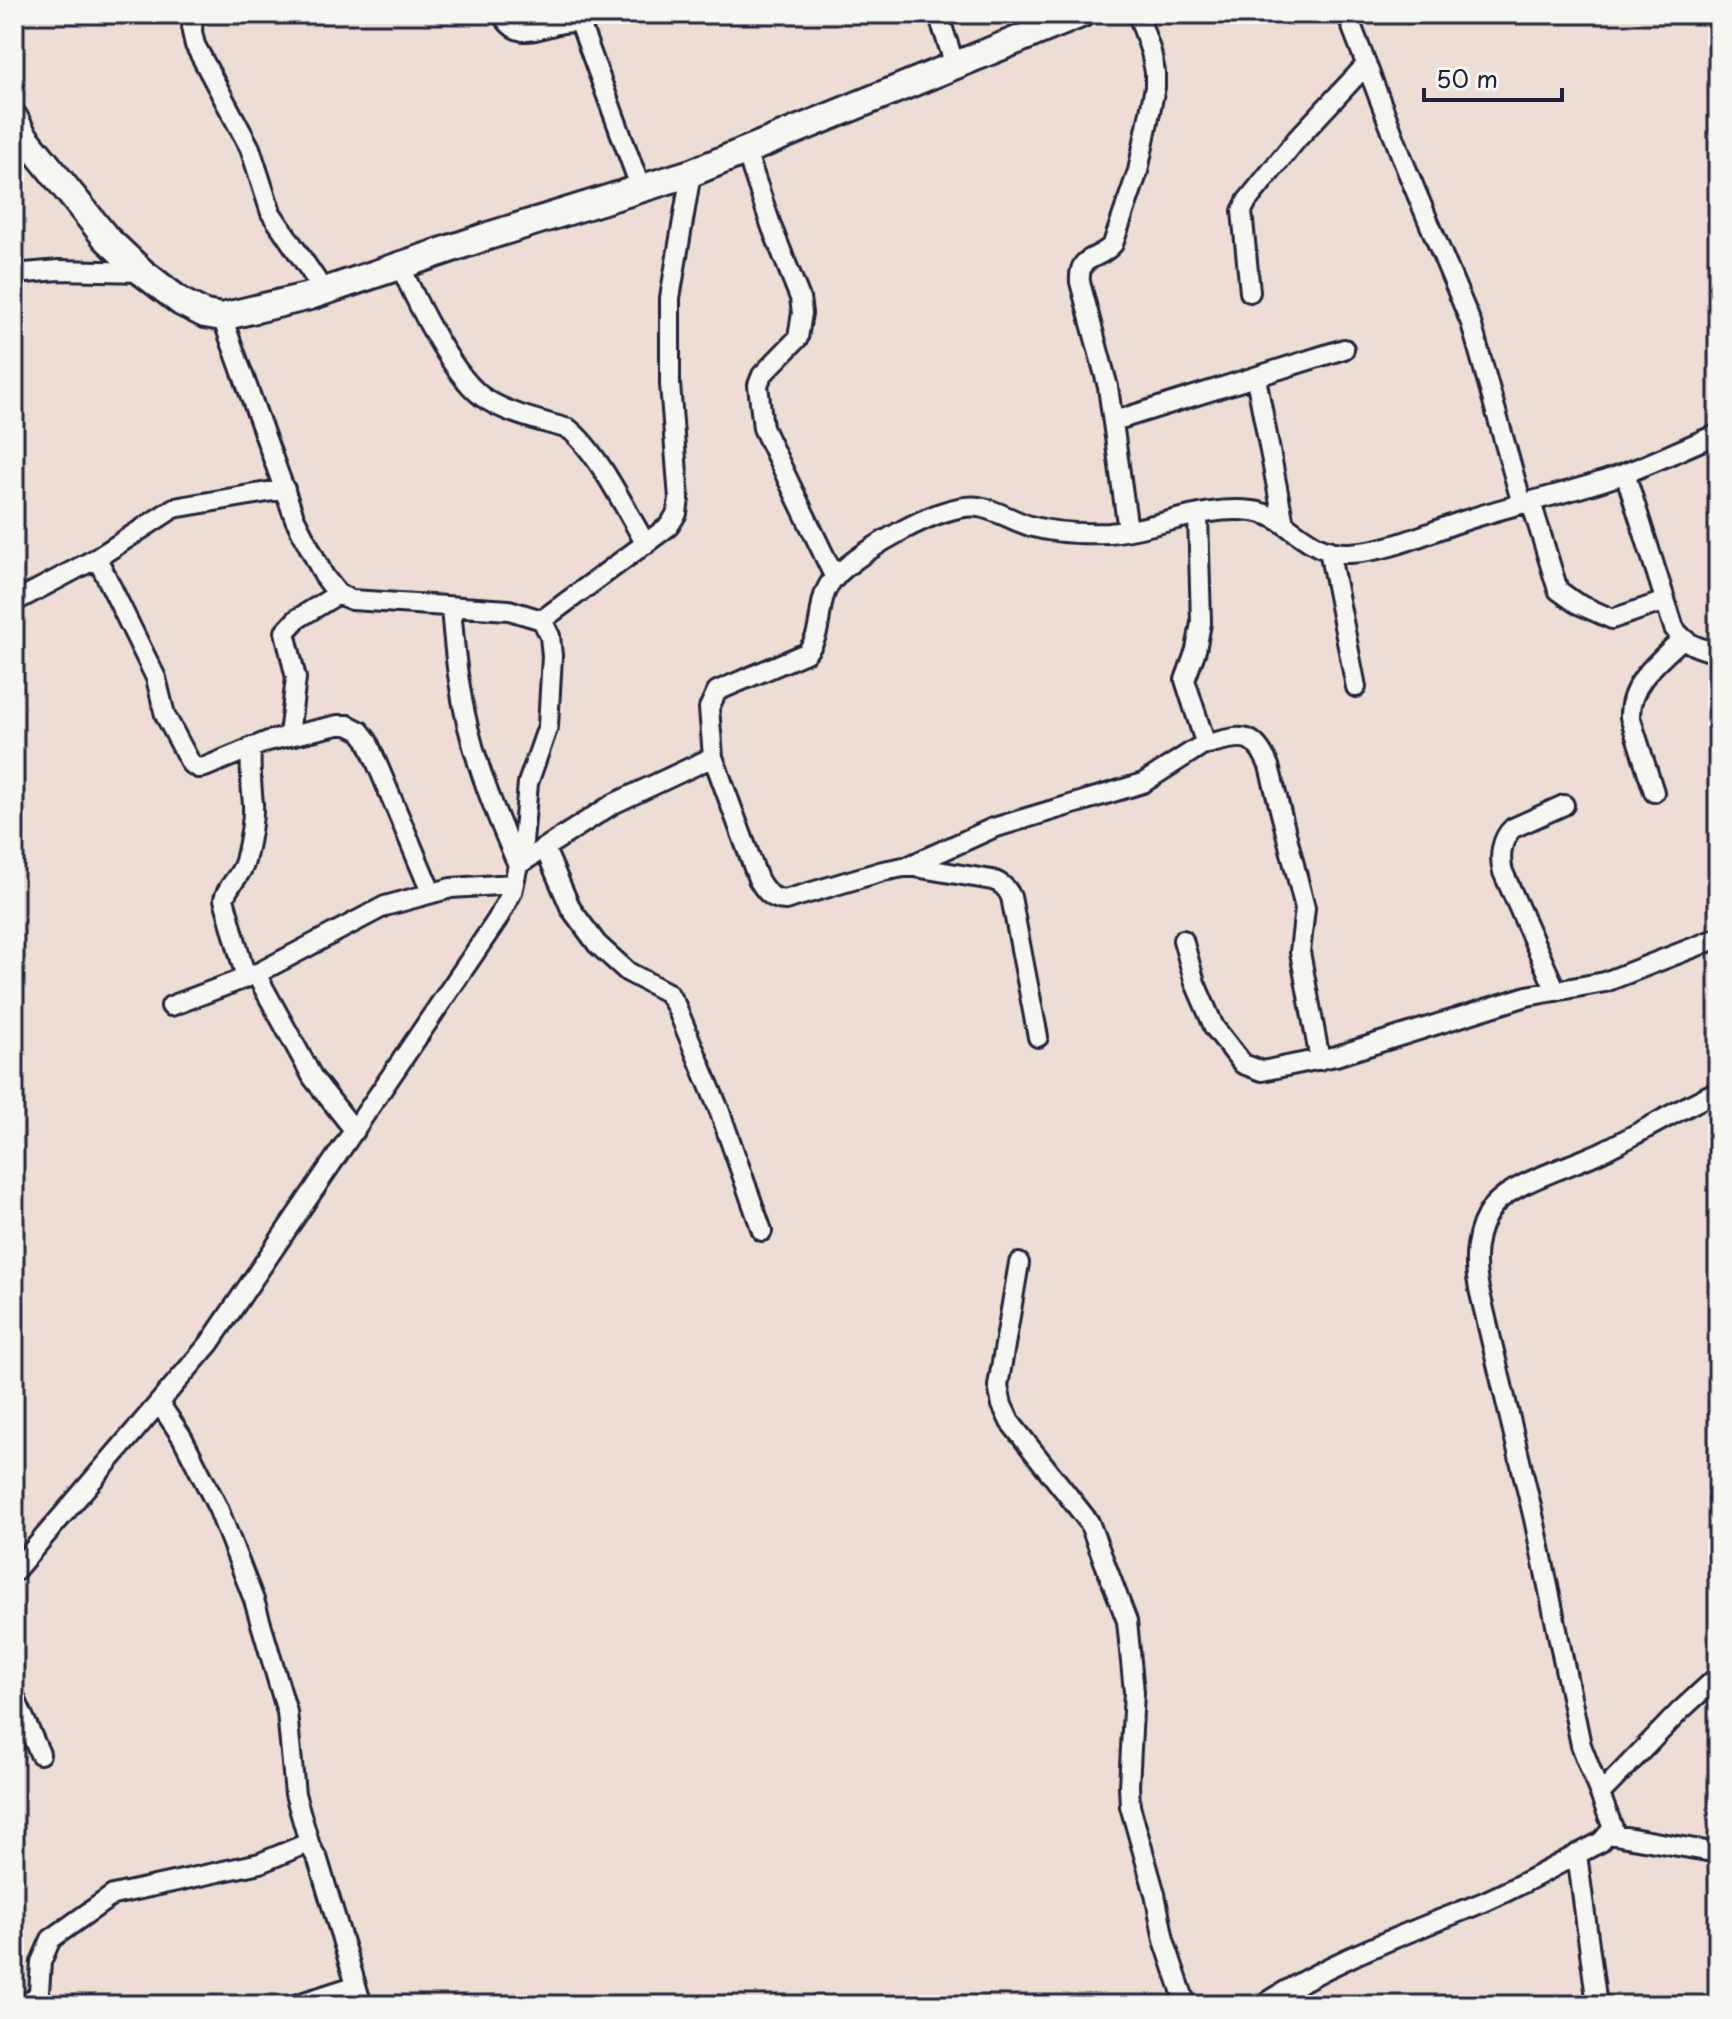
<svg xmlns="http://www.w3.org/2000/svg" width="1732" height="2019" viewBox="0 0 1732 2019" font-family="'Playpen Sans',sans-serif">
	<style>
		.lines { fill: none; stroke-linecap: round; stroke-linejoin: round }
		.street-casing { stroke: #22223b; stroke-width: 24 }
		.secondary-casing { stroke: #22223b; stroke-width: 32 }
		.street { stroke: #f6f6f2; stroke-width: 18 }
		.secondary { stroke: #f6f6f2; stroke-width: 26 }
	</style>
	<rect width="100%" height="100%" fill="#edddd4"/>
	<filter id="ink" filterUnits="userSpaceOnUse"><feTurbulence type="fractalNoise" baseFrequency=".0125" numOctaves="2"/><feDisplacementMap in="SourceGraphic" scale="16" xChannelSelector="R" yChannelSelector="G"/><feConvolveMatrix kernelMatrix="1 2 1 2 8 2 1 2 1" color-interpolation-filters="sRGB"/></filter>
	<g filter="url(#ink)">
		<g class="lines">
			<g class="street-casing">
				<path id="street" d="M193 14 192 32 195 45 250 148 271 213 324 291
					M502 14C522 50 548 17 580 23L641 189
					M938 14 955 65
					M1347 14 1406 168 1471 323 1522 504
					M746 151 772 228 800 298 802 313 798 338 762 375 758 385 763 428 835 578
					M400 265C416 301 454 380 487 400 512 415 541 421 569 429 599 453 626 511 646 544
					M14 274 59 270 142 272
					M1250 292 1242 211 1247 201 1297 139 1366 65
					M1256 378 1284 524
					M1114 421 1344 349
					M1625 473 1674 628C1686 645 1699 648 1718 653
					M1531 502 1558 590 1576 603 1612 619 1665 601
					M1128 530 1108 387 1080 282C1078 253 1098 262 1113 244L1138 171 1155 87V72L1151 52 1138 14
					M1329 550 1356 687
					M97 558 156 678 165 715 191 764 198 768 205 767 268 741 338 725H348L360 731 367 740 431 892
					M14 602 97 558 174 508 285 489
					M451 607C453 632 455 657 459 681 468 746 492 806 518 865L613 804 713 757 709 708 717 691 806 653C827 630 813 600 835 577 862 550 941 502 979 507 997 510 1013 521 1030 526 1054 533 1084 534 1109 533 1156 529 1204 505 1252 511 1290 515 1305 555 1350 553 1390 551 1423 534 1460 522 1510 505 1562 495 1612 478 1648 466 1683 448 1718 434
					M542 620 669 526 677 513 679 499 670 384V298L691 173
					M289 735 296 678 285 632 297 619 338 594
					M1202 745C1238 738 1252 726 1269 766L1305 908 1300 952 1320 1060
					M713 757 758 879C765 891 771 899 785 900L883 871 909 866 993 828 1143 783 1202 745 1204 739 1185 680 1196 650 1201 623 1198 515
					M1654 792 1630 717C1629 683 1659 661 1682 639
					M545 849 571 909 597 944 628 972 668 993 676 1006 720 1112 762 1231
					M909 866 992 880C1002 883 1007 888 1011 897L1038 1037
					M1183 940 1195 983 1214 1027 1243 1064 1262 1071 1336 1056 1527 996 1605 982 1718 938
					M256 974 313 1078 355 1131
					M246 978 224 899C228 884 241 877 245 861 249 844 254 822 253 804 251 785 250 767 251 747
					M1556 991 1503 872C1499 857 1501 839 1513 828L1564 805
					M171 1006 256 974 385 906 451 888 514 884
					M1019 1263 998 1386 1002 1405 1010 1422 1089 1522 1127 1621 1134 1692 1129 1786 1130 1806 1155 1894 1164 1940 1186 2005
					M159 1403 182 1437 218 1508 254 1600 287 1712 295 1794 310 1846
					M14 1572 209 1344 497 920 512 892 523 842 528 783 548 726 552 656 550 636 542 620 509 610 352 600 338 594 324 576 295 519 222 317
					M14 1696 40 1754
					M1600 1794 1680 1711 1718 1676
					M1609 1834 1718 1853
					M1577 1854 1597 2005
					M20 2005 35 1998 39 1992 41 1962 51 1939 113 1895 260 1863 303 1845 310 1846 318 1860 362 2005
					M295 2005 354 1986
					M1263 2005C1333 1959 1409 1933 1486 1901 1525 1884 1563 1861 1601 1842L1613 1828 1581 1745 1534 1519 1479 1289C1473 1261 1475 1229 1493 1206 1513 1182 1573 1166 1603 1151 1642 1132 1679 1109 1718 1091"/>
			</g>
			<g class="secondary-casing">
				<path id="secondary" d="M14 118 23 135 106 238 142 272 181 302 205 314 222 317 310 296 488 236 691 173 1081 14"/>
			</g>
			<use href="#street" class="street"/>
			<use href="#secondary" class="secondary"/>
		</g>
	</g>
	<rect width="1732" height="2019" fill="none" stroke="#f6f6f2" stroke-width="48"/>
	<rect x="24" y="24" width="1684" height="1971" fill="none" stroke="#22223b" stroke-width="3" filter="url(#ink)"/>
	<path d="M1424 88v12h138v-12" fill="none" stroke="#22223b" stroke-width="4"/>
	<text x="1436" y="88" font-size="24" fill="#22223b" stroke="#f6f6f2" stroke-width="6" paint-order="stroke">50 m</text>
</svg>
